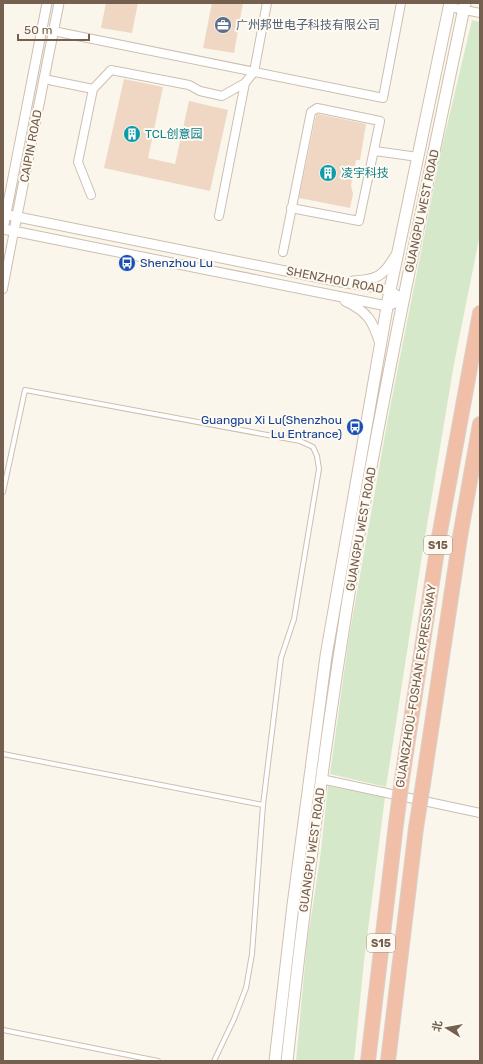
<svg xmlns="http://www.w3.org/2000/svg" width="483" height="1064" viewBox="0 0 483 1064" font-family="Rubik,'Noto Sans SC',sans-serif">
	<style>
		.green { fill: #d5e9ca }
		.building { fill: #efd7c4 }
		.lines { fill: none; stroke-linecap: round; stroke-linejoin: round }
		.service-casing { stroke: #cdbfb1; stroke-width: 6 }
		.minor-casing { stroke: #cdbfb1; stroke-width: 10 }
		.tertiary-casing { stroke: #cdbfb1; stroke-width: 11 }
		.secondary-casing { stroke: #d0bfaf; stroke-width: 13 }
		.motorway-casing { stroke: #d8d2ce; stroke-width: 16 }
		.service { stroke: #fff; stroke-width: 4 }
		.minor { stroke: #fff; stroke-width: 8 }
		.tertiary { stroke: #fff; stroke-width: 9 }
		.secondary { stroke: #fff; stroke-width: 11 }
		.motorway { stroke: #f1bea7; stroke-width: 14 }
		.motorway-bridge-casing { stroke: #d8d2ce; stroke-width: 16; stroke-linecap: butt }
		.motorway-bridge { stroke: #f1bea7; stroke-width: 14 }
		.labels { text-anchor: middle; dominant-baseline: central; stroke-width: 4; stroke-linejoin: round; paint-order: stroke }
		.shield { fill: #fefaf1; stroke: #9e8e80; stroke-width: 1 }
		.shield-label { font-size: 11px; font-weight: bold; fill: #755f4f }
		.service-label { font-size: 12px; fill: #4e5e75; stroke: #fefaf1; text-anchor: start }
		.culture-label { font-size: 12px; fill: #0d838f; stroke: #fefaf1; text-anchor: start }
		.street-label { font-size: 12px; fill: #755f4f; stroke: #fefaf1 }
		.transit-label { font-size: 12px; fill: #164399; stroke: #fefaf1; text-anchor: start }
	</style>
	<rect width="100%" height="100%" fill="#fbf6eb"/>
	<path class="green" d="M472 20 480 22V234L454 364 423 549 386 787 330 774 349 637 388 418 441 151Z
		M328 786 385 797 364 961 354 1061H296L307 943 320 859Z"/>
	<path class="building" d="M106 3H138L132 33 101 28Z
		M212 3H243L234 53 203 48Z
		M124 79 163 87 148 158 175 164 189 101 228 110 210 191 104 168Z
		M318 114 366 124 360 160H356L351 185 353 194 350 208 299 198 316 115Z"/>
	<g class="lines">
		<g class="service-casing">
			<path id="service" d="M3 492 25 390 300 441 313 447 317 456 319 469 294 619 281 658 263 805 252 954 246 988 234 1019 214 1061
				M3 754 263 805
				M3 1030 158 1061"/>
		</g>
		<g class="minor-casing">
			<path id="minor" d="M450 7 480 13
				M53 31 383 98 401 3
				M44 79 93 89
				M245 83 254 72 267 3
				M375 151 418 157
				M91 195 78 162 93 89 111 70 189 85 200 91 222 96 245 83 219 216
				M283 252 311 112 317 108 380 121 359 221 291 208
				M3 289 14 231
				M321 779 480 813"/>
		</g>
		<g class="tertiary-casing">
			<path id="tertiary" d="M3 214 335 281 390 290 403 300
				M3 229 387 306 403 300
				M3 229 47 3
				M14 231 59 3
				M353 281C376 280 383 277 395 256
				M345 301C368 312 373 321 380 344"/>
		</g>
		<g class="secondary-casing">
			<path id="secondary" d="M275 1061 293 905 326 656 390 290 450 3
				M287 1061C305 896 326 733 353 569 385 379 426 191 465 3"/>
		</g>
		<g class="motorway-casing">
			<path id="motorway" d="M402 779 439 537 480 313
				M423 784 460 537 480 424
				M368 1061 396 824
				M388 1061 416 828"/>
		</g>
		<use href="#service" class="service"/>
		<use href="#minor" class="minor"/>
		<use href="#tertiary" class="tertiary"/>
		<use href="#secondary" class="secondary"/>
		<use href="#motorway" class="motorway"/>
		<g class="motorway-bridge-casing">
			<path id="motorway-bridge" d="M396 824 402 779
				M416 828 423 784"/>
		</g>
		<use href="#motorway-bridge" class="motorway-bridge"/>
	</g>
	<defs>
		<g id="office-disc" transform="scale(0.9)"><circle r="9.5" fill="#5c6f8a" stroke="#fefaf1"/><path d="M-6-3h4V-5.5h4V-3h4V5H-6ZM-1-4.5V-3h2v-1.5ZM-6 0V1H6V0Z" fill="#fff"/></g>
		<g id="building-disc" transform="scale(0.9)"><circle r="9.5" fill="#0f9aa8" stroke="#fefaf1"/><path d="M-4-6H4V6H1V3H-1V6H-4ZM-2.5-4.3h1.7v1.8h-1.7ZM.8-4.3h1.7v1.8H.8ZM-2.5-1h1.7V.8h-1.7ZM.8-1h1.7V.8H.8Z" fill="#fff"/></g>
		<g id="bus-disc" transform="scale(0.9)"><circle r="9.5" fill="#1a4fb4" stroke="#fefaf1"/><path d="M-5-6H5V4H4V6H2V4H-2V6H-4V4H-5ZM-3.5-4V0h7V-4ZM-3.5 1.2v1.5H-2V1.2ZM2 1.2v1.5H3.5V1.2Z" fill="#fff"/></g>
	</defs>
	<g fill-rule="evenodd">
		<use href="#office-disc" x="223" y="25"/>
		<use href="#building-disc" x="132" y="134"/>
		<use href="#building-disc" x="328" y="173"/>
		<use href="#bus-disc" x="127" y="263"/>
		<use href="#bus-disc" x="355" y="427"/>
	</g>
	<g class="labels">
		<g class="shield">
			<rect x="424" y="536" width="28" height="18" rx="3"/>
			<rect x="367" y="934" width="28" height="18" rx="3"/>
		</g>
		<g class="shield-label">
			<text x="438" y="545">S15</text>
			<text x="381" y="943">S15</text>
		</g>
		<g class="service-label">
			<text x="236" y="25">广州邦世电子科技有限公司</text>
		</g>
		<g class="culture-label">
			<text x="145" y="134">TCL创意园</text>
			<text x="341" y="173">凌宇科技</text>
		</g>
		<g class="street-label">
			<text transform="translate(31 146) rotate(-79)">CAIPIN ROAD</text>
			<text transform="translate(422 211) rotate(-78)">GUANGPU WEST ROAD</text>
			<text transform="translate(335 280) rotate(11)">SHENZHOU ROAD</text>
			<text transform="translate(361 529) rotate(-80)">GUANGPU WEST ROAD</text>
			<text transform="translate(416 686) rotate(-81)">GUANGZHOU-FOSHAN EXPRESSWAY</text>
			<text transform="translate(312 850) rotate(-82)">GUANGPU WEST ROAD</text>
		</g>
		<g class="transit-label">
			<text x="140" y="263">Shenzhou Lu</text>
			<text x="342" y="420" text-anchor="end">Guangpu Xi Lu(Shenzhou<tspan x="342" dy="14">Lu Entrance)</tspan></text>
		</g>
	</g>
	<rect width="483" height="1064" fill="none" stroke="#755f4f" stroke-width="8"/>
	<g transform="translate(447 1028) rotate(281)" stroke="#fefaf1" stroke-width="3" paint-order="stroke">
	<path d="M0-3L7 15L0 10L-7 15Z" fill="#755f4f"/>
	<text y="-6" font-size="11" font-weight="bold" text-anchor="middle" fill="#755f4f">北</text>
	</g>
	<path d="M18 34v6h71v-6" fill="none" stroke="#755f4f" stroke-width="2"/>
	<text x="24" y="34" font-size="12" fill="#755f4f" stroke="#fefaf1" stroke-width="3" paint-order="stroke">50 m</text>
</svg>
